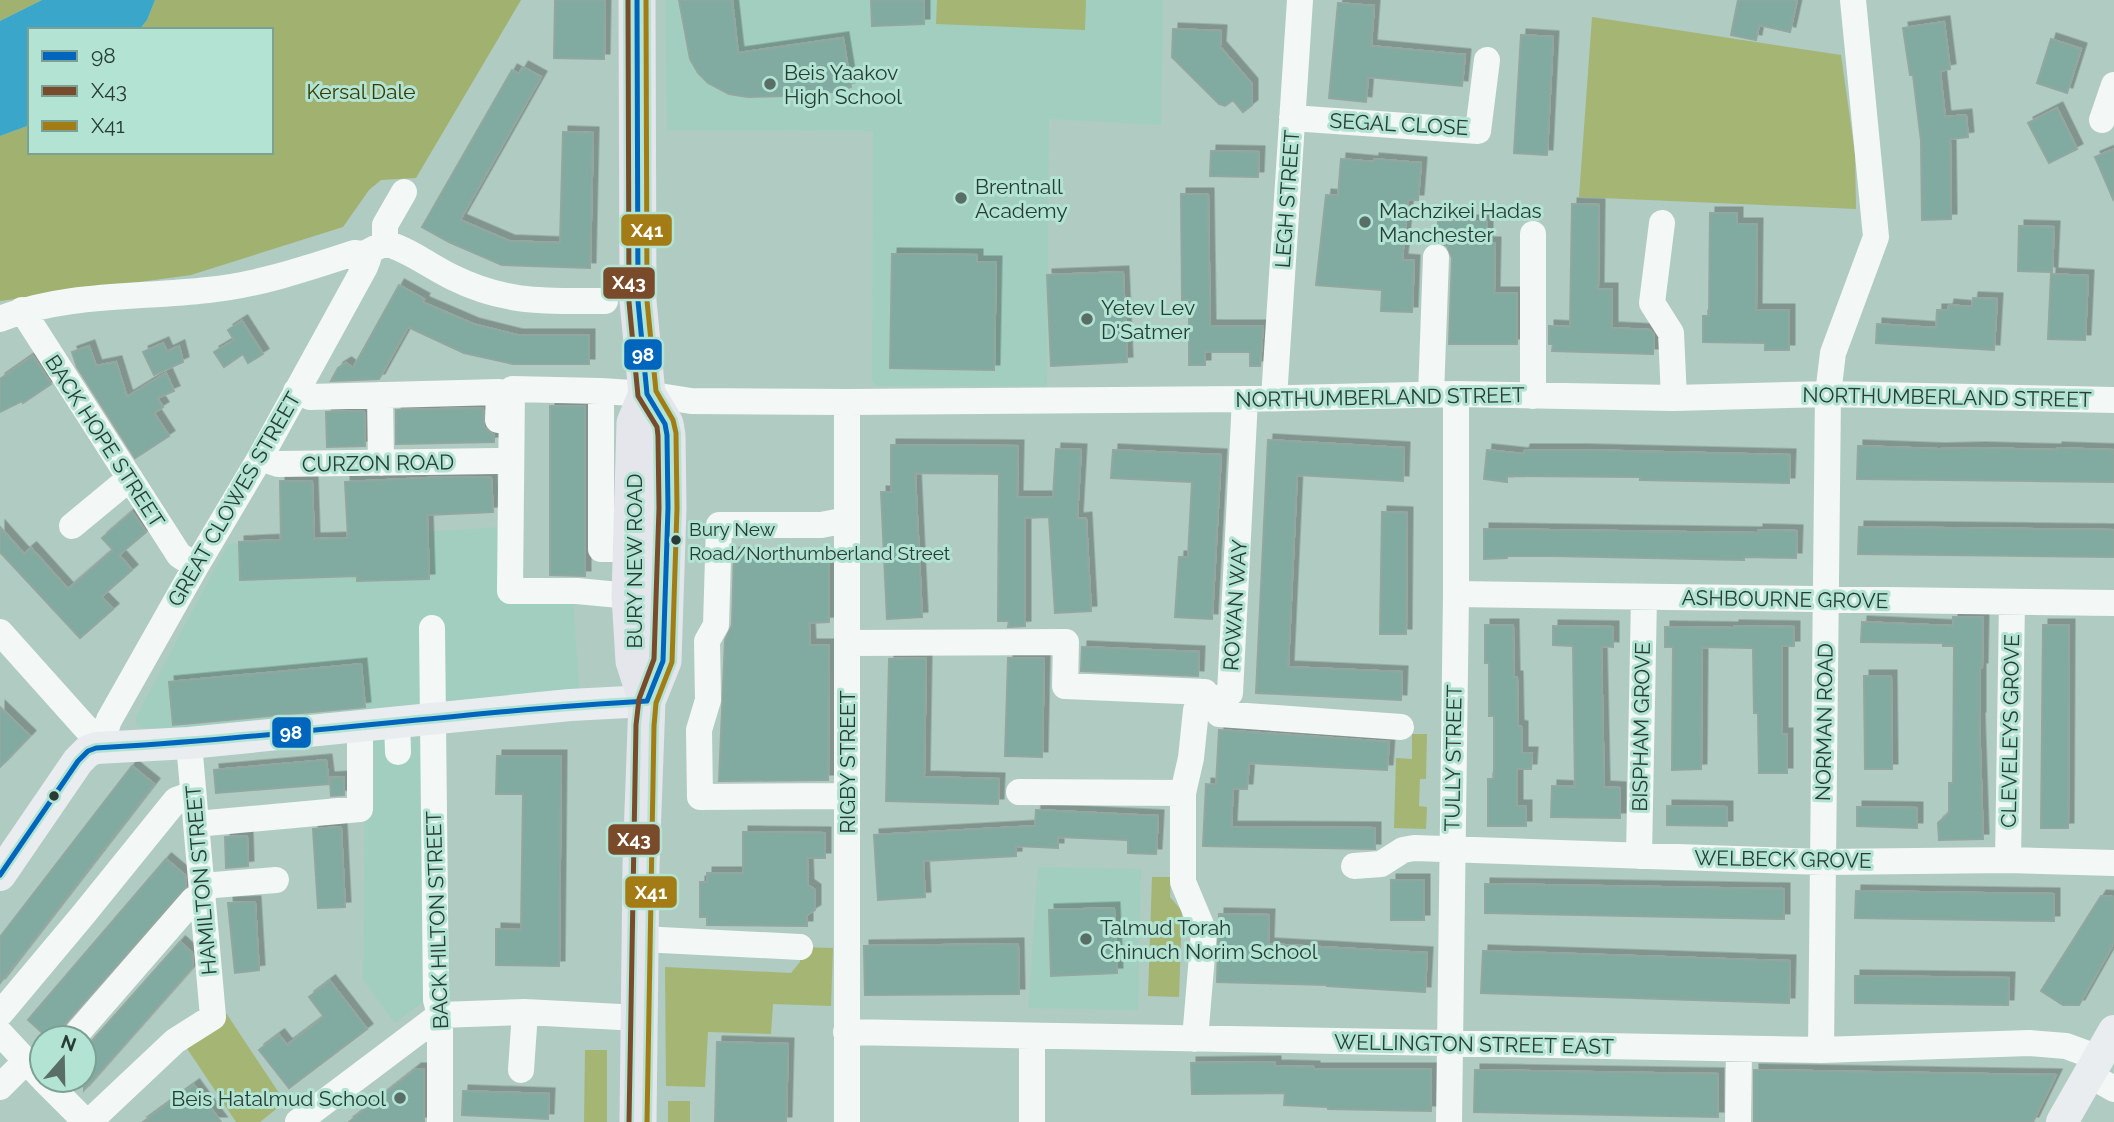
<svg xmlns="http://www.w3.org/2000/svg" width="2114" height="1122" viewBox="0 0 2114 1122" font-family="Raleway,sans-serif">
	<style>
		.built { fill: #a2cec0 }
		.green { fill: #a5b574 }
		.forest { fill: #a1b16f }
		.water { fill: #3aa7ca }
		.building { fill: #81aba0; stroke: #91a79f; stroke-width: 2; filter: url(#shadow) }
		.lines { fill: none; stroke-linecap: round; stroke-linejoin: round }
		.minor { stroke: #f3f7f6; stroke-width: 26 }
		.major { stroke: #eaedf0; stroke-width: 32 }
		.highway { stroke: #e4e6ec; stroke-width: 37 }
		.bus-1-casing { stroke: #b2e3d3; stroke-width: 10 }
		.bus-2-casing { stroke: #b2e3d3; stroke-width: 10 }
		.bus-3-casing { stroke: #b2e3d3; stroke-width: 10 }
		.bus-1 { stroke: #0065bd; stroke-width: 5 }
		.bus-2 { stroke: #7a4b2a; stroke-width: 5 }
		.bus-3 { stroke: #a47c16; stroke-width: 5 }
		.poi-dot { fill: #586e67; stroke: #b2e3d3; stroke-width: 2.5 }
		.bus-dot { fill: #283c36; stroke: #b2e3d3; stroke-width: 2.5 }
		.labels { text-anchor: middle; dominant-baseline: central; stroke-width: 6; stroke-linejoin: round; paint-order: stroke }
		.bus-label { font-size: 19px; fill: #283c36; stroke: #b2e3d3; text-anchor: start }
		.poi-label { font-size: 21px; fill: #283c36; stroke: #b2e3d3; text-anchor: start }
		.park-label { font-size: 21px; fill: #383b00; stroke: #b2e3d3 }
		.street-label { font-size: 21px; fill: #283c36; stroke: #b2e3d3 }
		.line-badge { stroke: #b2e3d3; stroke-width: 2.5 }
		.badge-label { font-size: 19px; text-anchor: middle; font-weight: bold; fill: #fff }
	</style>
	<defs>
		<filter id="shadow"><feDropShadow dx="5.5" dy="-5.5" stdDeviation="0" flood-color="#0004"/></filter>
	</defs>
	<rect width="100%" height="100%" fill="#b0cbc2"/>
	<path class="built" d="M665 0H1163L1161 125 1049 119 1047 386H877L872 381 873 131 667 130Z
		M503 527 504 596 573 593 579 690 173 729 143 728 136 724V717L228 544Z
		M425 737 427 999 395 1023 363 980 366 741Z
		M1038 867 1141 869 1138 1010 1028 1008Z"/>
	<path class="green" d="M937 0H1086L1085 30 936 24Z
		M1592 17 1841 55 1855 154 1856 209 1579 197Z
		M1412 734H1427L1426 779H1420L1419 806 1427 807 1426 829 1394 828 1396 758 1412 759Z
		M1152 877H1171L1170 897 1182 911 1179 997 1148 996Z
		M800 947 833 948 831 1006 773 1004 771 1034 708 1032 705 1087 666 1086 665 967 791 973 800 962Z
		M226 1013 285 1102 260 1122H236L182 1041Z
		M585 1050H607V1122H584Z
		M668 1101H690V1122H668Z"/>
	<path class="forest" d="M0 0H42L0 21Z
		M155 0H521L416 178 381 180 369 190 343 227 191 275 0 301V136L30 125V152H271V30H139L147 20Z"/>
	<path class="water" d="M42 0H155L147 20 139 30H30V125L0 136V21Z"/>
	<path class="building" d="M555 0H605L604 59 554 58Z
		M679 0H732L738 53 843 38 851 87 832 92 789 96 748 97 729 94 708 83 698 73 690 59Z
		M871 0H924V24L872 26Z
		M1738 0H1797L1790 32 1759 25 1756 40 1731 35Z
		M1338 3 1374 6 1371 46 1465 55 1462 86 1368 77 1366 102 1329 98Z
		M1944 22 1950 69 1940 71 1945 117 1966 115 1968 137 1950 139 1951 219 1922 220 1921 141 1913 75H1910L1903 28Z
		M1173 29 1221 31 1220 47 1252 84V105L1243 112 1233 100 1225 106 1219 104 1172 57Z
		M1521 35 1553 37 1547 155 1514 153Z
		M2051 39 2081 49 2067 93 2037 83Z
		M523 67 541 77 460 220 509 241 560 243 563 132 593 133 590 268 502 265 449 242 422 227 512 70 519 74Z
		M2057 108 2077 149 2049 163 2028 123Z
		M2114 149V201L2095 157Z
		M1211 151 1259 152 1258 177 1210 176Z
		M1341 159 1374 162V159L1421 163 1418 200H1408L1402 260 1414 261 1412 312 1381 311 1382 290 1316 285 1326 195 1338 196Z
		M1181 194H1208L1210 326H1263L1260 366H1250V352H1205V365H1189V300H1182Z
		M1572 204 1599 205 1598 289H1612V328L1650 330 1654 335 1653 354 1552 351 1553 344H1549V326L1570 327Z
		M1710 213H1737V224H1757L1756 310H1789V350H1765V343L1703 342V316H1709Z
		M1438 221H1487V243H1495L1494 293H1517V344H1449L1452 258 1447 246 1438 242Z
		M2019 226 2054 227 2052 272 2018 271Z
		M892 254 977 255V262H996L994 370 890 368Z
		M1123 272 1127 362 1051 366 1047 275Z
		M2051 274 2088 276 2085 340 2048 339Z
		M399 285 424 299 422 302 473 324 517 335H589V364H513L464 353 408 327 379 379 331 381 338 368 346 363 353 368Z
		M1973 298 1997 299 1994 350 1876 343 1877 324 1936 328 1937 310H1948L1949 305 1972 307Z
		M242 321 263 354 248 363 243 354 224 367 214 352 234 340 228 330Z
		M163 343 167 352 179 346 183 362 154 375 143 352Z
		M89 346 96 366 116 362 127 397 166 373 174 391 157 398 163 407 154 413 169 436 135 458 77 367 72 352Z
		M33 356 51 384 23 403 22 401 0 412V379Z
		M550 406H585V576L550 575Z
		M483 408 484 427 494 435V442L396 444V410Z
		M364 411 365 446 327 447 326 412Z
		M1268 440 1404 448 1403 481 1297 475 1288 667 1402 672 1401 700 1256 693Z
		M891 445 1018 446 1017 497H1053L1056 449 1081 450 1077 519 1086 518 1091 611 1055 613 1049 517 1025 518V626L1008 627 1009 621H998L999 474 915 473 922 617 887 619 881 492H891Z
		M1858 446 1939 449 1980 448 2057 450V448L2114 450V482L1857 479Z
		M1113 450 1221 455 1212 619 1175 617 1179 557H1188L1192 482 1111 478Z
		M1487 450 1524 454 1525 450H1582L1790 455 1789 483 1640 480V477L1507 476V482L1484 479Z
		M447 477H491L493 512 427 515 429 579 357 581V576L240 580 239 542 281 540 280 481H312L314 539 348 538 345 482Z
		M132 512 146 532 119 555 132 570 101 597 113 609 80 638 0 552V527L24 554 31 548 68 589 113 550 102 538Z
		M1382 512 1407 513 1406 634H1380Z
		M1859 527 2114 530V557L1858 554Z
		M1484 529 1758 533V530L1797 531 1796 558 1744 557V560L1554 556H1507V558L1484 559Z
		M734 553 829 562V622L809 623 810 645H829L828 780 719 781 725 640 732 625Z
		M1953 617H1983L1982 668H1980V717H1979L1983 839 1939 840 1938 823 1949 813V783H1953L1954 646H1943V643L1861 642 1862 622 1953 626Z
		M1485 625H1513L1514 677H1517L1518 726 1522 727V753H1532L1531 769H1517V806H1526V826H1488V779H1494V716H1489V663H1485Z
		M2043 625H2069L2068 828H2041Z
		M1553 626 1613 627V647L1601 646 1604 787 1620 788V818L1551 817 1552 786 1575 787 1573 646 1553 645Z
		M1734 626 1794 627V646H1782V734H1787V773H1759L1758 713H1754L1753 648 1702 647 1701 769 1672 770 1673 647H1665V627L1734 628Z
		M1082 647 1199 652 1198 676 1081 671Z
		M926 658 924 777 999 779 998 804 886 801 889 659Z
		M1008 658H1044L1042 757 1005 756Z
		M361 664 365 707 173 725 169 682Z
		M1864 676H1891L1892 769H1865Z
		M0 707 30 736 0 767Z
		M1219 730 1389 742 1387 770 1249 763 1247 789H1233L1231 827 1375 828V849L1203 846 1206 784 1216 785Z
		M497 756H561L559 966 496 965V929L521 930 523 794H496Z
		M326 760 329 784 216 793 214 770Z
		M132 766 154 784 0 983V937Z
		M344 777V795L331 796 330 778Z
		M1667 806 1727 807V826L1667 825Z
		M1857 807 1917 808V828L1857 826Z
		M1036 810 1158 816 1156 854 1128 853V840L1058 837V848L1016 846V856L923 861 925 897 878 900 874 835 1035 826Z
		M341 827 345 907 318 908 313 829Z
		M743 832 825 833V858H807L808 885 815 890V910L807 915V926L707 925V917H700V882H707V873H743Z
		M247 836 248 866 226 868 225 837Z
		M166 859 185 875 186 887 61 1028 56 1038H48L28 1020Z
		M1391 880H1424V920H1391Z
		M1485 884 1784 889V919L1485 913Z
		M1856 891 2054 894V921L1855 918Z
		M2101 896 2114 897V943L2079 1005H2063L2041 991Z
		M255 902 259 970 235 973 228 903Z
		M1114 908 1117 973 1051 976 1049 910Z
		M1219 914 1269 915 1268 944 1427 953 1425 992 1327 986V985L1217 982Z
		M180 942 192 953 193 967 84 1090V1050Z
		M1018 944 1019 994 865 995 864 946Z
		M1483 951 1790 961 1789 1003 1481 993Z
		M1855 976 2009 978 2008 1005 1855 1003Z
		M330 981 367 1029 289 1088 259 1050 279 1035 287 1045 324 1017 309 997Z
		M717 1042 788 1044 786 1122H715Z
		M1275 1062V1066L1314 1067V1069H1431V1111L1328 1109V1107L1284 1105 1285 1093 1192 1094 1191 1063Z
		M416 1069H424V1122H349Z
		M1475 1070 1718 1074V1117L1474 1112Z
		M1754 1070 2056 1075 2033 1122H1754Z
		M194 1085 221 1122H143Z
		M463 1091 549 1094 548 1119 462 1115Z"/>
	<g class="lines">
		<path class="minor" d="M1292 118 1478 131 1487 60
			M2102 120 2114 85
			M1662 223 1652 303 1671 333 1674 398
			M385 243V225L404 192
			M364 254 385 243C410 250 429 266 452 277 506 304 547 301 605 301
			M22 310 179 555 196 566
			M0 319C65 293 139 298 208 290 258 285 305 269 354 253L364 254
			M296 391 310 397 499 392 498 420
			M601 391 512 389 510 591H577L630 596
			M380 395 381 463
			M1431 395 1436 257
			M1533 396V234
			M1274 398 1300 0
			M260 458 278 464 497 461
			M72 526 130 478
			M631 549H601V391L647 394 691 401 847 402 1245 399 1456 394 1674 398 1828 394 2114 400
			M1456 594 2114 603
			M432 628 436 1000 440 1015V1122
			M0 632 86 728 103 738
			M847 643 1066 642 1065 686 1205 692 1219 714 1401 727
			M397 722 398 752
			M105 747 103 738 109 720 196 566 260 458 365 267 368 259 364 254
			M1019 792 1183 793 1191 758 1196 710 1230 693 1245 399
			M1183 793V882L1204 932 1195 1039
			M847 796 700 797 699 730 708 700 707 641 716 625 719 525H821L847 520
			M196 824 360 809V726
			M1639 856 1644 597
			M2008 860 2012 602
			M1354 866 1381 864 1403 850 1414 848 1823 862 2008 860 2114 863
			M202 886 276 880
			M641 939 800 947
			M0 1014 83 915 176 800 193 794
			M846 1032 1821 1050 2029 1043 2066 1046 2099 1058
			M0 1033 42 1078
			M73 1038 193 900 203 897
			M1821 1050 1828 394 1833 353 1876 237 1853 0
			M521 1070 525 1012
			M2089 1075 2114 1089
			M44 1080 86 1122
			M0 1087 26 1061
			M89 1122 175 1041 213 1017 189 743
			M298 1122 440 1015 525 1012 639 1018
			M847 1122V402
			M1032 1122V1036
			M1449 1122 1456 594V394
			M1738 1122 1739 1049"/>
		<path class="major" d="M0 875 78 761 88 751 96 748 189 743 570 705 647 701
			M2062 1122 2114 1031"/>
		<path class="highway" d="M637 0 638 301 647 394 635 423 630 596 634 661 647 701 641 865 638 1122
			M647 701 663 661 668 508 667 435 665 424 647 394"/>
		<g class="bus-1-casing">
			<path id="bus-1" d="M637 0 638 301 647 394 665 424 667 435 668 508 663 661 647 701
				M0 875 78 761 88 751 96 748C280 738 463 711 647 701"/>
		</g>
		<g class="bus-2-casing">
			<path id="bus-2" d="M628 0 629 302 638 396 657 427 658 436 659 508 654 659 639 699 636 725 629 1122"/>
		</g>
		<g class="bus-3-casing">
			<path id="bus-3" d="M646 0 647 301 656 391 673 420 676 433 677 508 672 662 656 703 654 726 647 1122"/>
		</g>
		<use href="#bus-1" class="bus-1"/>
		<use href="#bus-2" class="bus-2"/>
		<use href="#bus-3" class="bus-3"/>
	</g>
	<g class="poi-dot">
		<circle cx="770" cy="84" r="7"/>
		<circle cx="961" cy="198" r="7"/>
		<circle cx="1365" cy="222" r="7"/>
		<circle cx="1087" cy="319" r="7"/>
		<circle cx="1086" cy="939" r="7"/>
		<circle cx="400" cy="1098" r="7"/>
	</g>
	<g class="bus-dot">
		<circle cx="676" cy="540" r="6"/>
		<circle cx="54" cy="796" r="6"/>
	</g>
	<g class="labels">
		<g class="bus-label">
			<text x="689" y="529">Bury New<tspan x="689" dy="24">Road/Northumberland Street</tspan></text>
		</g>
		<g class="poi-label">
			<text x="784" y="72">Beis Yaakov<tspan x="784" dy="24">High School</tspan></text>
			<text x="975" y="186">Brentnall<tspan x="975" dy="24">Academy</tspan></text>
			<text x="1379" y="210">Machzikei Hadas<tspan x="1379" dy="24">Manchester</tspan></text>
			<text x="1101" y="307">Yetev Lev<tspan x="1101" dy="24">D'Satmer</tspan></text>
			<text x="1100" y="927">Talmud Torah<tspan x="1100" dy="24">Chinuch Norim School</tspan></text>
			<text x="386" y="1098" text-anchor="end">Beis Hatalmud School</text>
		</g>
		<g class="park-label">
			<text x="361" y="91">Kersal Dale</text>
		</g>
		<g class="street-label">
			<text transform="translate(1399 124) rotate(3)">SEGAL CLOSE</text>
			<text transform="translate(1287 199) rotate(-86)">LEGH STREET</text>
			<text transform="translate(1380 397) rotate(-1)">NORTHUMBERLAND STREET</text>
			<text transform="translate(1947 397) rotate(1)">NORTHUMBERLAND STREET</text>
			<text transform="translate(105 441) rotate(57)">BACK HOPE STREET</text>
			<text transform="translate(378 463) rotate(-1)">CURZON ROAD</text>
			<text transform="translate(234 499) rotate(-60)">GREAT CLOWES STREET</text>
			<text transform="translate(634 561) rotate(-90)">BURY NEW ROAD</text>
			<text transform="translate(1785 599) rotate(1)">ASHBOURNE GROVE</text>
			<text transform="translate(1235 605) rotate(-86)">ROWAN WAY</text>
			<text transform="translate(1824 722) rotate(-89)">NORMAN ROAD</text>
			<text transform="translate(1641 727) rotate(-89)">BISPHAM GROVE</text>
			<text transform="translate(2010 731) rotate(-89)">CLEVELEYS GROVE</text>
			<text transform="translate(1453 758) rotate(-89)">TULLY STREET</text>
			<text transform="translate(847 762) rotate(-90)">RIGBY STREET</text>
			<text transform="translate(1783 859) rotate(1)">WELBECK GROVE</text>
			<text transform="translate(201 880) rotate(-95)">HAMILTON STREET</text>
			<text transform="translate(437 920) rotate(-92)">BACK HILTON STREET</text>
			<text transform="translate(1474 1044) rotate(1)">WELLINGTON STREET EAST</text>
		</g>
	</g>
	<g class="line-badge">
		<rect x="620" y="213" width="53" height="34" rx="7" fill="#a47c16"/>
		<rect x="602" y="266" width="54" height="34" rx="7" fill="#7a4b2a"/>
		<rect x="623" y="338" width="40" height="33" rx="7" fill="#0065bd"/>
		<rect x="271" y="716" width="41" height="33" rx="7" fill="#0065bd"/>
		<rect x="607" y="823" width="54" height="33" rx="7" fill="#7a4b2a"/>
		<rect x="624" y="875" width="54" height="34" rx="7" fill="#a47c16"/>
	</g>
	<g class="badge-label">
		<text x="647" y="237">X41</text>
		<text x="629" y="289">X43</text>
		<text x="643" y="361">98</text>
		<text x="291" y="739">98</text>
		<text x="634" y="846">X43</text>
		<text x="651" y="899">X41</text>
	</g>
	<rect x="28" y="28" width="245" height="126" fill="#b2e3d3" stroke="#7ba094" stroke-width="2"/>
	<rect x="42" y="51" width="35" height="10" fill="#0065bd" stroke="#7ba094" stroke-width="2"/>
	<text x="91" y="63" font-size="21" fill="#283c36">98</text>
	<rect x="42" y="86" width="35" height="10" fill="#7a4b2a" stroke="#7ba094" stroke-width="2"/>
	<text x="91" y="98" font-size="21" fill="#283c36">X43</text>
	<rect x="42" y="121" width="35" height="10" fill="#a47c16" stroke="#7ba094" stroke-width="2"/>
	<text x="91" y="133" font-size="21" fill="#283c36">X41</text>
	<g transform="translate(63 1059) rotate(20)"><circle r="33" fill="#b2e3d3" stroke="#7ba094" stroke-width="2"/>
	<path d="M0-5L12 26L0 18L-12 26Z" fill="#586e67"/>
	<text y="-10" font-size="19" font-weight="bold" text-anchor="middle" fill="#283c36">N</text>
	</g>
</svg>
